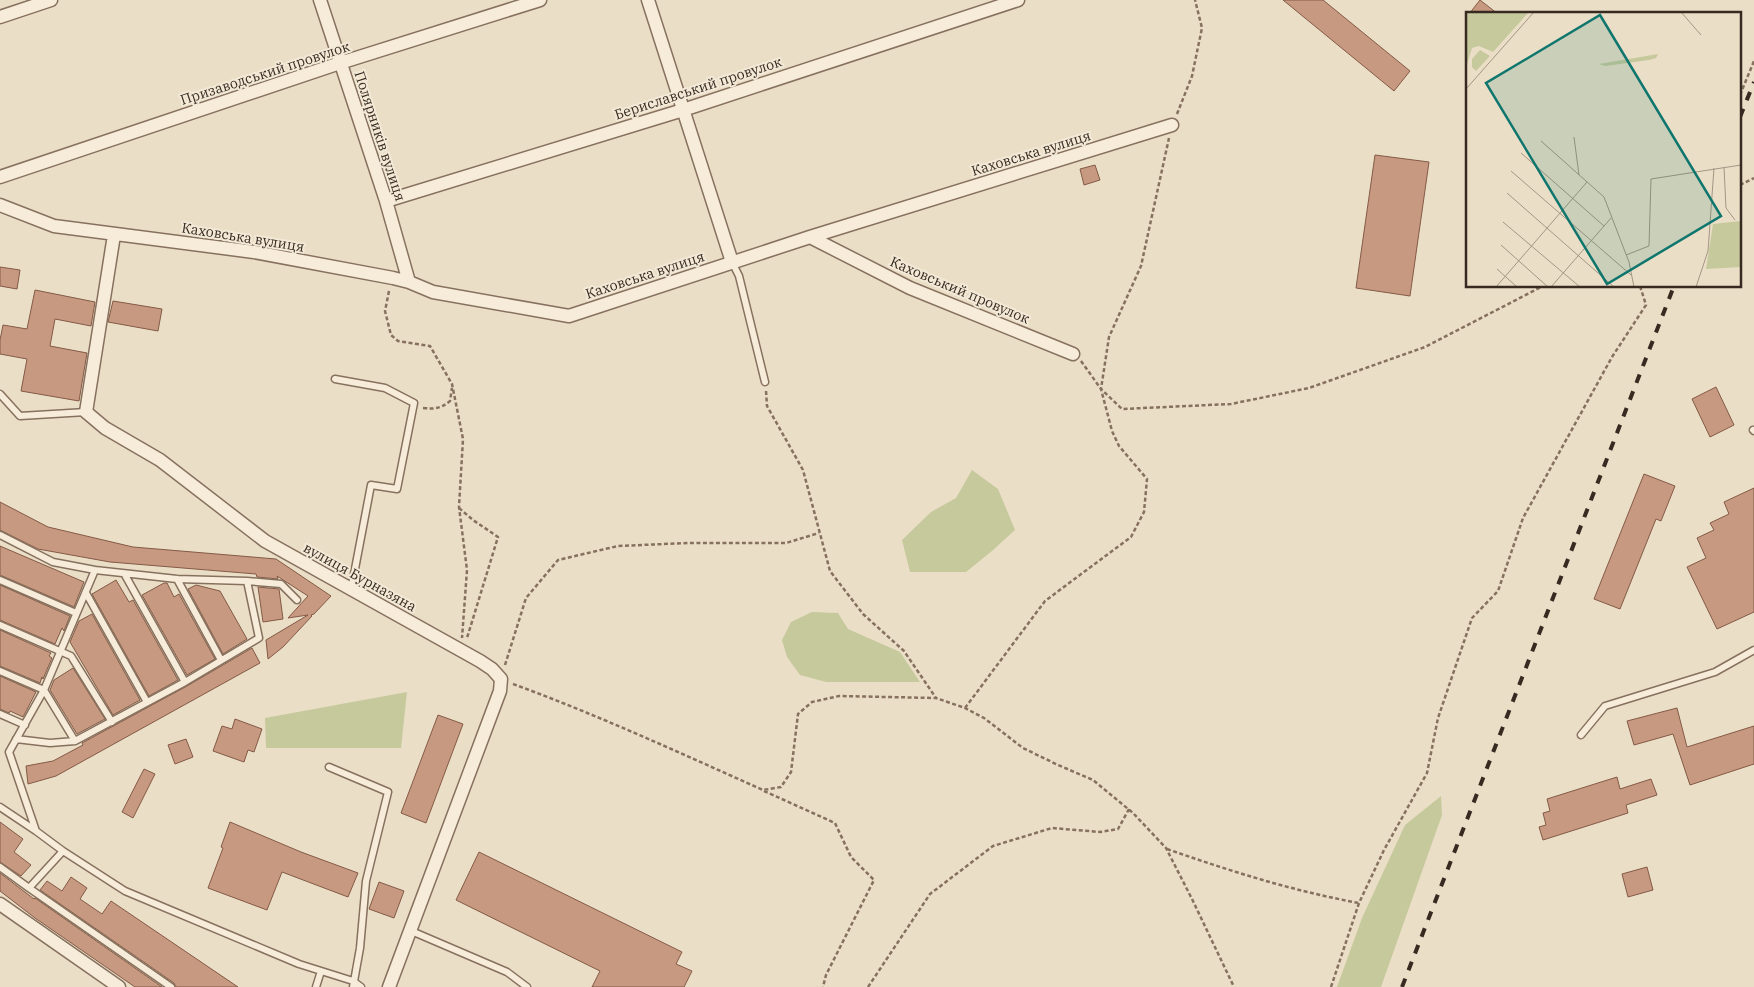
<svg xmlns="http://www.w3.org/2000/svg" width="1754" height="987" viewBox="0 0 1754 987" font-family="'IBM Plex Serif',serif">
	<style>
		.green { fill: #c6c99c }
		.building { fill: #c79980; stroke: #835a46 }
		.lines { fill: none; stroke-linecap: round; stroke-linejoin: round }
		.service-casing { stroke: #86715e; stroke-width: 9 }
		.minor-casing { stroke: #86715e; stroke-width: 15 }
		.path { stroke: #86715e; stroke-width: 2.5; stroke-dasharray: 4 2.5; stroke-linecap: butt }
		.service { stroke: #f7ecda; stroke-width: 6 }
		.minor { stroke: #f7ecda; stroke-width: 12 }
		.rail { stroke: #372a20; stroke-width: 4; stroke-dasharray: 9 9; stroke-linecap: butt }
		.labels { text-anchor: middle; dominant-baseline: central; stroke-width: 4; stroke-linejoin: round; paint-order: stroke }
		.street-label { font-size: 14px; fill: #372a20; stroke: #f3e9d7 }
		.inset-road { fill: none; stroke: #a39684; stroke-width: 1 }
		.view { fill: #0f766e; fill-opacity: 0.15; stroke: #0f766e; stroke-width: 2.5 }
		.inset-edge { fill: none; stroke: #372a20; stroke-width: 2.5 }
	</style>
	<rect width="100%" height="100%" fill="#ebdec7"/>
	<path class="green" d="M972 470 998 489 1015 530 992 551 966 572H910L902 540 931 512 956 498Z
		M812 612 838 613 848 629 900 652 920 682H826L800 675 787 657 782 640 791 622Z
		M407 692 401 748H266L265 718Z
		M1441 796 1442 815 1381 987H1337L1362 918 1405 825Z"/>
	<path class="building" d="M1283 0H1323L1410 71 1394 91Z
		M1480 0 1498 14H1469Z
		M1375 155 1429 162 1410 296 1356 288Z
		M1095 165 1100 180 1084 185 1080 169Z
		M0 267 20 270 17 289 0 286Z
		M35 290 95 302 91 326 55 319 50 346 87 353 79 401 21 391 27 359 0 354V340L3 325 27 329Z
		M113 301 162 309 158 331 108 322Z
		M1716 387 1734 425 1710 437 1692 399Z
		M1644 474 1675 486 1661 521 1656 519 1620 609 1594 599Z
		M1754 488V612L1717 629 1687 567 1706 558 1697 538 1714 530 1710 523 1729 514 1724 502Z
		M0 502 48 527 133 547 276 559 331 596 314 614 311 615 312 616 283 647 268 659 266 640 308 615 288 618 308 596 277 576 278 579 257 577 256 574 110 562 38 549 0 530Z
		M0 546 84 582 74 607 0 575Z
		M116 580 129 602 133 600 178 680 149 696 92 594Z
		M164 583H167L174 597 179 594 215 659 187 675 142 595Z
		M0 585 70 616 64 631 62 628 55 644 0 620Z
		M196 585 220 591 247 639 223 654 188 589Z
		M258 587 279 589 283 619 263 622Z
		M92 614 140 700 113 715 70 642 79 621Z
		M0 630 51 653 49 656 52 658 43 679 42 677 40 683 0 666Z
		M252 648 260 663 56 776 28 784 26 766 53 761 83 745 82 743 187 686Z
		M73 668 105 719 77 734 50 690 54 680Z
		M0 676 36 692 23 717 10 711 9 713 0 709Z
		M1677 708 1687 747 1754 726V764L1690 785 1673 734 1634 745 1627 721Z
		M438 715 463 724 426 823 401 813Z
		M235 719 262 729 254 752 248 750 244 762 213 751 222 726 232 729Z
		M186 739 193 757 175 764 168 745Z
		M144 769 155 774 133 818 122 812Z
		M1617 777 1620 789 1651 779 1657 795 1626 805 1628 813 1543 840 1539 827 1546 825 1543 813 1550 811 1547 799Z
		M0 822 23 839 14 852 31 865 21 876 0 862Z
		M230 822 301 852 358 873 348 897 282 872 267 910 208 888 223 848 221 847Z
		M479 852 682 952 676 964 692 971 684 987H592L600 971 456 900Z
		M1647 867 1653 890 1628 897 1622 874Z
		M0 873 34 899 35 898 162 987H135L35 918 0 891Z
		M71 877 87 888 80 899 102 914 111 901 238 987H176L174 983 40 890 47 881 62 891Z
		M379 882 404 891 394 918 369 909Z"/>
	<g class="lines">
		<g class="service-casing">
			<path id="service" d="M732 262 739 276 765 382
				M335 379 385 388 414 403 397 489 371 485 351 590
				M0 394 20 416 86 412
				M1753 430 1754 431
				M0 535 53 562 95 570 177 579 247 581 259 638 185 682 75 741 50 743 16 739
				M95 570 44 690 9 752 36 831 63 851 125 891 299 964 353 981 361 987
				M125 575 185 682
				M177 579 221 660
				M0 580 76 613
				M247 581 281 584 297 600
				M86 593 147 702
				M0 625 71 656 112 722
				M0 671 44 690 75 741
				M0 714 25 725
				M1581 735 1605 706 1715 672 1754 650
				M329 767 388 792 366 881 360 948 353 987
				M0 807 36 831
				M63 851 29 888 171 987
				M0 867 29 888
				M409 930 507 972 527 987
				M316 987 321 971"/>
		</g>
		<g class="minor-casing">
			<path id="minor" d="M320 0 386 201 409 282
				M648 0 732 262
				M0 17 51 0
				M0 177 340 63 540 0
				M386 201 683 110 1018 0
				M0 205 54 226 254 252 393 278 409 282 433 292 569 316 810 237 1172 125
				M114 235 86 412 105 428 160 460 265 541 480 661 492 669 501 679 500 691 389 987
				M810 237 910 288 1073 354
				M0 904 119 987"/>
		</g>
		<path class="path" d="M1740 95 1754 61
			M1177 114 1192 76 1202 28 1195 0
			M1740 185 1754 178
			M389 291 385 311 391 335 398 341 430 346 452 384 463 439 459 507 467 570 462 638
			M1081 361 1101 389 1122 409 1231 404 1309 388 1425 347 1543 286
			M766 391 767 406 803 470 830 571 863 614 904 651 936 698
			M423 408C435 409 440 409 450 401L452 388
			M459 508 473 520 498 537 467 638
			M505 665 526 598 558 560 618 546 688 543H786L819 533
			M513 684C598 715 680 753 763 790L781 787 791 772 798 714 812 702 839 696 936 698 965 708 984 718 1023 748 1058 765 1093 780 1133 813 1166 848 1192 899 1234 987
			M965 708 1045 601 1131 537 1144 512 1147 479 1119 446 1112 431 1101 389 1109 337 1141 266 1169 138
			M764 791 835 823 851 857 874 880 826 975 823 987
			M1167 849C1230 871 1293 891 1359 903
			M868 987 930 894 993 846 1052 828 1100 832 1118 829 1129 809
			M1331 987 1359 903 1384 850 1427 773 1438 718 1472 618 1498 591 1523 518 1612 357 1646 305 1640 286"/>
		<use href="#service" class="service"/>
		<use href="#minor" class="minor"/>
		<path class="rail" d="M1740 117 1754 82
			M1402 987 1674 286"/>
	</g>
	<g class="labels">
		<g class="street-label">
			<text transform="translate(265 73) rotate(-18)">Призаводський провулок</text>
			<text transform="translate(698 88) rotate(-18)">Бериславський провулок</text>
			<text transform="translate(380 136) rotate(72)">Полярників вулиця</text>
			<text transform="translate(1031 153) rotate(-17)">Каховська вулиця</text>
			<text transform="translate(243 237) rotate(9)">Каховська вулиця</text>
			<text transform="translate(645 275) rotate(-18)">Каховська вулиця</text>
			<text transform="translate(960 290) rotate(23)">Каховський провулок</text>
			<text transform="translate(360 577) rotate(29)">вулиця Бурназяна</text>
		</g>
	</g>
	<g transform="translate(1466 12)">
		<rect width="275" height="275" fill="#ebdec7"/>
		<path d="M0 0H63L27 40 13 34 6 36 0 56ZM14 38 24 44 10 59 6 55V47ZM192 42 190 46 183 48 139 54 133 52ZM275 209V255L240 257 247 212Z" fill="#c6c99c"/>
		<path class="inset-road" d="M215 0 235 23M0 77 68 0M108 125 113 163M75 129 138 185 163 250 168 275M55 141 138 214M258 155 260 196 269 208M45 159 165 263M41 181 148 275M37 210 114 275M35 233 82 275M160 243 183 234 185 167 275 153M31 257 51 275M30 275 121 170M85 275 145 206M230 275 242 239 248 156"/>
		<path class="view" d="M134 3 255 204 141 272 20 71Z"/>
		<rect width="275" height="275" class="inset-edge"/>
	</g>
</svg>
